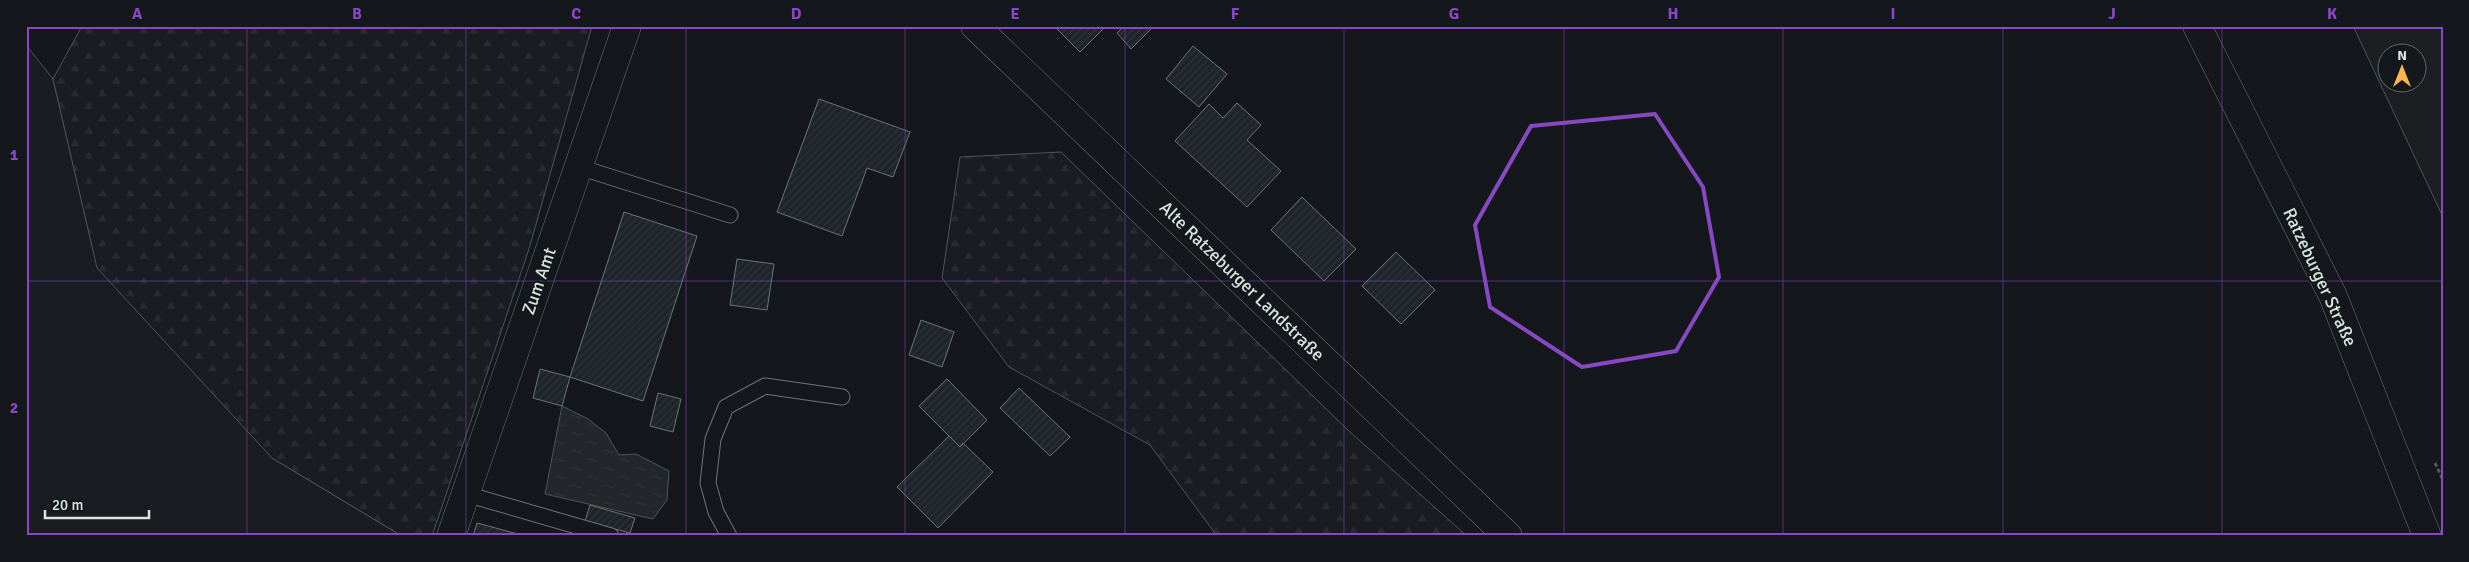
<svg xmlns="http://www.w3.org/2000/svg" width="2469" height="562" viewBox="0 0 2469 562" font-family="Signika,sans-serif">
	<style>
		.grass { fill: #202428; stroke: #939e99 }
		.forest { fill: url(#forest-firs); stroke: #939e99 }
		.parking { fill: #24282b; stroke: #939e99; fill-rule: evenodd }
		.water { fill: url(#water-ripples); stroke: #939e99 }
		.building { fill: url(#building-hatch); stroke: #d8e6dc }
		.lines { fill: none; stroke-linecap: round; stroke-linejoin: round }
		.service-casing { stroke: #d8e6dc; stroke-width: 17 }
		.minor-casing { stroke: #d8e6dc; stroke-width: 29 }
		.primary-casing { stroke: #d8e6dc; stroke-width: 29 }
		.path { stroke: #9da8a2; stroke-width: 3; stroke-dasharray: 4 2.5; stroke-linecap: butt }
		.service { stroke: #14181c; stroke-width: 15 }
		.minor { stroke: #14181c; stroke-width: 28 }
		.primary { stroke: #14181c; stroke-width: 28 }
		.marked { fill: none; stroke: #8948c3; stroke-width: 4; stroke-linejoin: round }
		.grid { fill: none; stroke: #8948c3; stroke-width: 1; stroke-opacity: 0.55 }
		.labels { text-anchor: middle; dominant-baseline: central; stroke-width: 4; stroke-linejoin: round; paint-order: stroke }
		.street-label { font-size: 18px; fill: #d8e6dc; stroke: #14181c }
		.neatline { fill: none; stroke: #8948c3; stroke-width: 2 }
		.grid-label { font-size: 16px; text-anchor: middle; font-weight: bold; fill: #8948c3 }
	</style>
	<defs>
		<pattern id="forest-firs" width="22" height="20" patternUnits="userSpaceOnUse" patternTransform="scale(1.25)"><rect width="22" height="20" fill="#202428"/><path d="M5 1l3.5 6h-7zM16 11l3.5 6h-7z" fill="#404447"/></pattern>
		<pattern id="water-ripples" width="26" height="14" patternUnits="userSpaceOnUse" patternTransform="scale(1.25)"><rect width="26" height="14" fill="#363b3e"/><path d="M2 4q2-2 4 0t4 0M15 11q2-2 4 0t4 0" fill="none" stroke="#525759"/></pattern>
		<pattern id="building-hatch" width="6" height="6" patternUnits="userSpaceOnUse" patternTransform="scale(1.25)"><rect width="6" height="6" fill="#2c363c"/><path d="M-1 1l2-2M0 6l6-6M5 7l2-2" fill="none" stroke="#4a5358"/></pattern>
	</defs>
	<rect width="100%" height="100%" fill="#14181c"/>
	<path class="grass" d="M26 45 53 79 94 253 272 458 402 536H26Z"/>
	<path class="forest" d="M82 26H592L529 249 432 536H402L272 458 97 268 53 79Z
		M1061 152 1350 432 1467 536H1217L1150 445 1009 367 942 278 960 157Z"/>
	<path class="parking" d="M2353 26H2443V217L2426 181ZM2386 52H2416V82H2386Z"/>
	<path class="water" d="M562 406 588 419 606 433 619 455 636 454 669 471 667 500 653 519 545 494Z"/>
	<path class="building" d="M1054 26H1106L1080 52Z
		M1124 26H1154L1131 49 1117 33Z
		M1193 46 1227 74 1199 107 1166 79Z
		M819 99 910 132 893 177 867 168 842 236 777 212Z
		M1237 103 1261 125 1247 140 1281 171 1247 207 1175 141 1209 104 1223 118Z
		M1302 197 1356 249 1324 281 1271 230Z
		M624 212 697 236 643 401 570 377Z
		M1396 252 1435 290 1401 324 1362 286Z
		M737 259 774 264 767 310 730 305Z
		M921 320 954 332 942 367 909 355Z
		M540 369 570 377 562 406 533 398Z
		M947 379 987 420 960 447 919 406Z
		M1019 388 1070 437 1050 456 1000 408Z
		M658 393 681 399 673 432 650 426Z
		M949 436 960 447 963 443 993 472 938 528 897 487Z
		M590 505 635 518 630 533 585 521Z
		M477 523 525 536H473Z"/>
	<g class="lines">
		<g class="service-casing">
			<path id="service" d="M579 167 730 215
				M466 494 611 536
				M729 536 716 512 708 483 713 439 726 407 765 386 842 397"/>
		</g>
		<g class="minor-casing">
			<path id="minor" d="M975 26 1508 536
				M451 536 627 26"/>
		</g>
		<g class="primary-casing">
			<path id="primary" d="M2197 26 2333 296 2427 536"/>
		</g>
		<path class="path" d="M2435 463 2443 480"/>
		<use href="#service" class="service"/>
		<use href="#minor" class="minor"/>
		<use href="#primary" class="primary"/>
	</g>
	<path d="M0 0H2469V562H0ZM1655 114 1703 187 1719 277 1676 351 1582 367 1490 307 1475 225 1531 126Z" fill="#14181c" fill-opacity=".55" fill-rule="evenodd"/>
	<path class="marked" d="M1655 114 1703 187 1719 277 1676 351 1582 367 1490 307 1475 225 1531 126Z"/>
	<path class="grid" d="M247 26V536M466 26V536M686 26V536M905 26V536M1125 26V536M1344 26V536M1564 26V536M1783 26V536M2003 26V536M2222 26V536M26 281H2443"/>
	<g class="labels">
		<g class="street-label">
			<text transform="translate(2320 277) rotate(65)">Ratzeburger Straße</text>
			<text transform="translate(539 281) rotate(-71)">Zum Amt</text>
			<text transform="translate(1242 281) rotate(44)">Alte Ratzeburger Landstraße</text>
		</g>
	</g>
	<rect width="2469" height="562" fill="none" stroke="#14181c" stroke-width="55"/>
	<g transform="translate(2402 68)"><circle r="24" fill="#14181c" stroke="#626a69"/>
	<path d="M0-4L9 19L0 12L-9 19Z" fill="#ffb74d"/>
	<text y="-8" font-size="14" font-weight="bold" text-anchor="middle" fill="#d8e6dc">N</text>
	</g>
	<path d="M45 510v8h104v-8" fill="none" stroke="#d8e6dc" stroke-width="2.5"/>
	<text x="52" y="510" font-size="15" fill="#d8e6dc" stroke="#14181c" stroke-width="4" paint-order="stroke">20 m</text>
	<rect x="28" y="28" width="2414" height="506" class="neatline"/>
	<g class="grid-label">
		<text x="137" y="19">A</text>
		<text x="357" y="19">B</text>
		<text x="576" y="19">C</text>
		<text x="796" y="19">D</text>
		<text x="1015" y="19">E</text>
		<text x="1235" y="19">F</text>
		<text x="1454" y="19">G</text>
		<text x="1673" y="19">H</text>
		<text x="1893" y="19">I</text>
		<text x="2112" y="19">J</text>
		<text x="2332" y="19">K</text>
		<text x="14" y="160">1</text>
		<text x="14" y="413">2</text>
	</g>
</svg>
